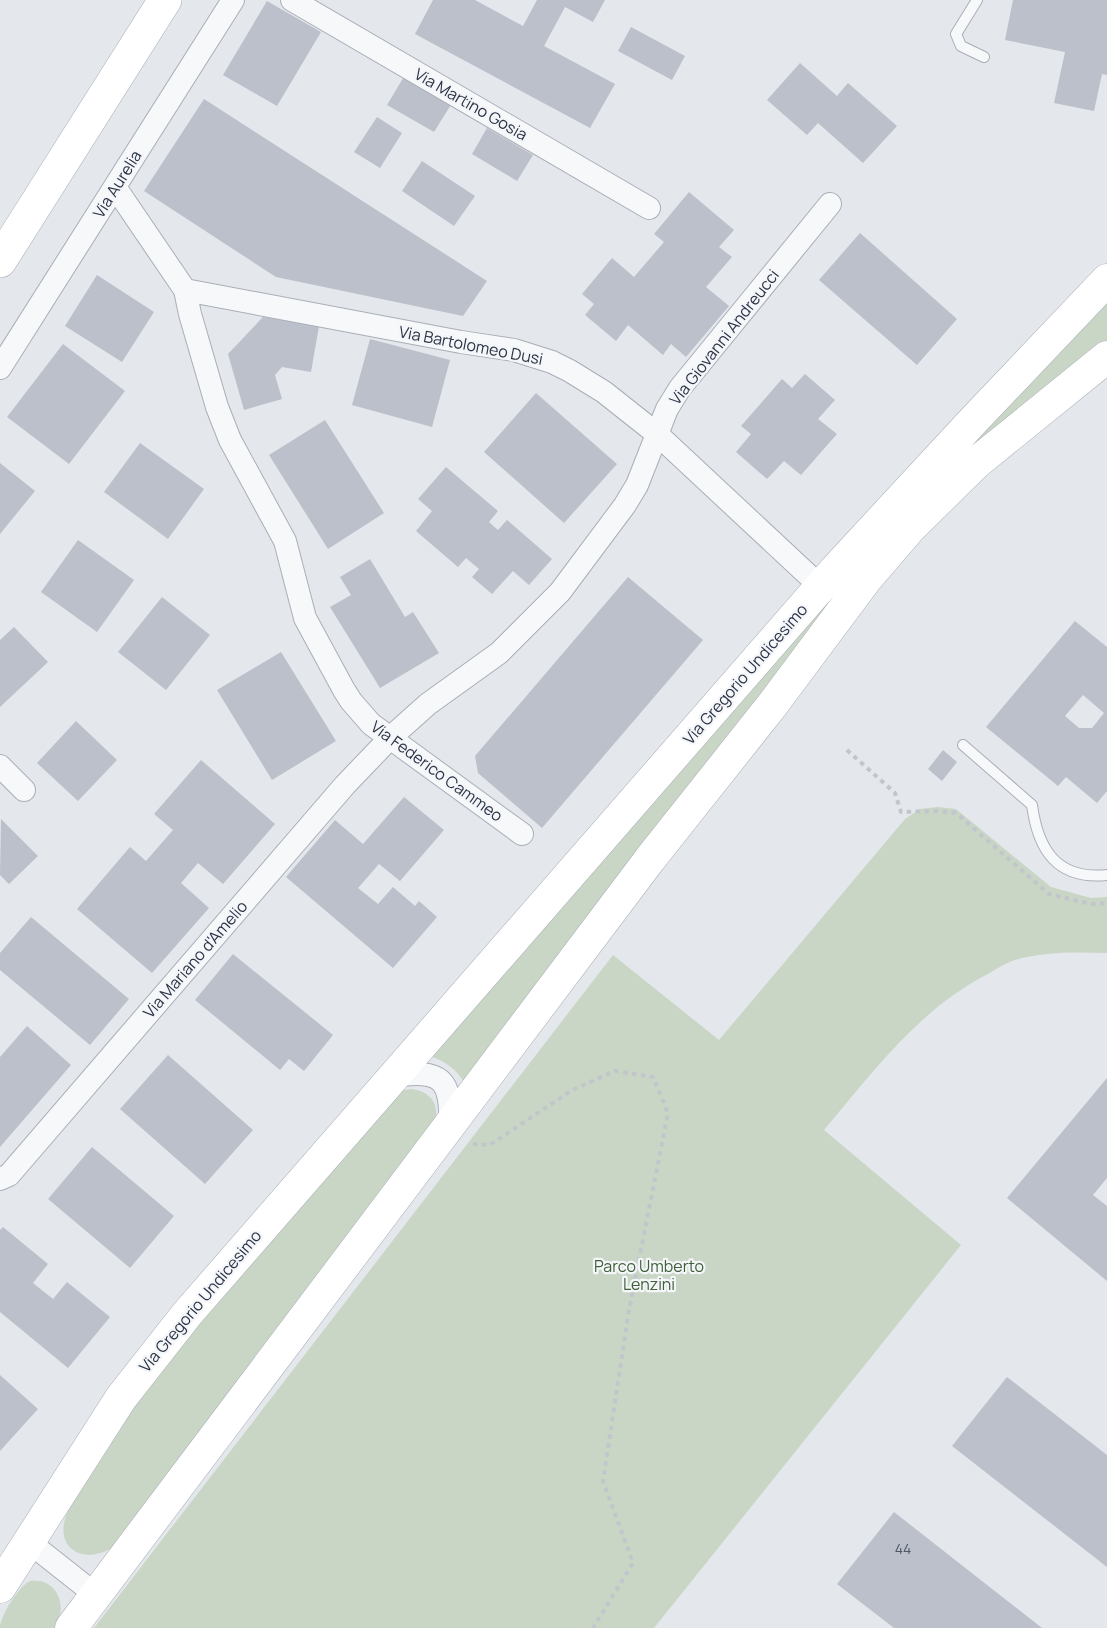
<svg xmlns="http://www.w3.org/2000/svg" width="1107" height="1628" viewBox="0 0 1107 1628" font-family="Manrope,sans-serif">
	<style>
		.green { fill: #c9d6c5 }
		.building { fill: #bbc0ca; fill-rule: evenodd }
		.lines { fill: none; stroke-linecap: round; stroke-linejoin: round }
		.lane-casing { stroke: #a9aeb7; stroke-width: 12 }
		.street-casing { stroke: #a9aeb7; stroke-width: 24 }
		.secondary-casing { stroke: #a9aeb7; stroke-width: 33 }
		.primary-casing { stroke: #a3abb8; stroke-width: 34 }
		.path { stroke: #c2c5cb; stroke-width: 4; stroke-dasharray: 4.5 4.5; stroke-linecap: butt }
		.lane { stroke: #f7f8fa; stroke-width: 10 }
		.street { stroke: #f7f8fa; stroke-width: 22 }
		.secondary { stroke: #fff; stroke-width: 32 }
		.primary { stroke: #fff; stroke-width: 33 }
		.labels { text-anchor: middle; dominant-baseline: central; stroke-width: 4.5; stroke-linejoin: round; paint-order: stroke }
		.number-label { font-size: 14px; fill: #4f5766 }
		.street-label { font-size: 16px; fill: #2b3445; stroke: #f4f6f9 }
		.park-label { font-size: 16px; fill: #3f6138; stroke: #f4f6f9 }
	</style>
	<rect width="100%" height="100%" fill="#e4e7ec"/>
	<path class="green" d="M1107 301V340L963 456 974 438 1012 403 1062 347Z
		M854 570 856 572 466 1085C457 1070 446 1061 429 1056Z
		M938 807 956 809 1051 887 1091 898 1107 897V953C1075 952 1043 951 1012 961 1004 964 996 969 988 974 919 1009 873 1072 824 1130L961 1245 654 1628H94L613 955 719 1040 905 819 920 809Z
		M411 1089C430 1091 440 1104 435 1122L112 1548C81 1566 52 1546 68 1511L97 1463 155 1376 400 1091Z
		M30 1581C58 1577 69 1608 54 1628H0C0 1616 19 1586 30 1581Z"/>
	<path class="building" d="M433 0H475L523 26 537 0H605L593 22 565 7 544 46 615 84 590 128 415 34Z
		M1013 0H1107V75L1102 74 1094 111 1054 103 1065 52 1005 40Z
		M267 1 321 32 277 106 223 75Z
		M631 27 685 56 672 80 618 51Z
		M800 63 837 96 848 83 897 126 863 163 818 123 807 135 767 100Z
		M405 75 452 103 434 132 387 105Z
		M204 99 487 281 463 316 276 277 144 191Z
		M377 117 402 133 380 168 354 152Z
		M487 128 533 155 517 181 472 154Z
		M422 161 475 196 454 226 402 191Z
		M689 192 734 230 719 247 732 257 706 287 729 306 686 357 671 344 663 355 628 325 616 341 585 315 594 304 582 294 612 258 634 277 664 242 654 234Z
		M860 233 957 319 917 365 819 280Z
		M97 275 154 312 122 362 65 326Z
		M263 317 319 326 311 372 282 367 275 375 282 399 244 410 228 354Z
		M370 339 450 360 432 427 352 405Z
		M63 344 125 391 69 464 7 417Z
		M805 374 835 400 818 419 837 434 801 475 784 461 767 479 736 452 751 434 741 426 782 379 792 388Z
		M536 393 617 464 564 523 484 452Z
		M325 420 384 513 328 549 269 455Z
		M140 443 204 489 168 539 104 492Z
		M0 463 35 491 0 534Z
		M446 467 498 511 489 522 498 530 507 520 552 559 529 585 513 571 492 594 472 577 479 569 466 558 458 567 416 531 432 511 418 499Z
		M78 540 134 580 97 632 41 592Z
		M370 559 405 617 413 612 439 653 380 688 330 607 351 595 340 577Z
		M628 577 703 640 542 828 478 773 475 756Z
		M162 597 210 635 166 690 118 652Z
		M1075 621 1107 647V791L1097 803 1066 777 1058 786 986 727ZM1083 695 1104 713 1092 728H1079L1065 716Z
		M14 627 48 662 0 707V640Z
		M281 652 336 741 272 780 217 690Z
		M76 721 117 760 78 801 37 763Z
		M943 750 957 762 942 781 928 769Z
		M201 760 275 824 223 884 198 863 181 883 209 908 152 973 77 909 130 847 146 861 173 830 154 814Z
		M404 797 444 830 400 881 379 864 358 888 378 904 393 887 415 906 419 901 437 917 393 968 286 877 335 820 363 844Z
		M1 819 38 856 9 884 0 875Z
		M31 917 129 999 90 1045 0 970V953Z
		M233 954 333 1035 304 1071 289 1059 280 1070 195 1000Z
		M27 1026 71 1065 0 1147V1057Z
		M168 1055 253 1130 205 1184 120 1109Z
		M1107 1078V1178L1093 1195 1107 1206V1281L1007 1198Z
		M92 1147 174 1216 130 1268 48 1199Z
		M3 1227 48 1264 33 1283 53 1299 67 1282 110 1317 68 1368 0 1312V1230Z
		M0 1375 38 1409 0 1451Z
		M1007 1377 1107 1455V1567L952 1446Z
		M894 1512 1042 1628H894L837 1584Z"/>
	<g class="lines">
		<g class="lane-casing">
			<path id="lane" d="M977 0 956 34 961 46 984 57
				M963 745 1032 805C1038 850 1057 880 1107 875"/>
		</g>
		<g class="street-casing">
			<path id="street" d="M292 0 649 208
				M115 187 185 290 190 314 217 407 230 440 285 541 305 618 344 690 351 701 371 724 522 834
				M185 290 461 342 514 350 552 362 570 371 604 392 657 434 821 587
				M0 368 233 0
				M0 766 24 790
				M393 1076C441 1069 452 1078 450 1127
				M0 1179 9 1175 345 785 390 738 428 704 499 653 560 592 625 505 637 485 667 409 680 388 830 204
				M29 1542 96 1595"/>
		</g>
		<g class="secondary-casing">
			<path id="secondary" d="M0 1587 121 1398 187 1314 836 569 972 422 1107 280
				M71 1628 650 859 773 704 867 578 910 528 976 463 1107 357"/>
		</g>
		<g class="primary-casing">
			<path id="primary" d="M0 261 165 0"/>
		</g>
		<path class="path" d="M847 750 895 793 901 812 938 811 956 813 1049 894 1091 904 1107 903
			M473 1144 490 1145 572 1090 615 1071 653 1077 668 1113 629 1310 603 1481 633 1563 593 1628"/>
		<use href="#lane" class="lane"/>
		<use href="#street" class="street"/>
		<use href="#secondary" class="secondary"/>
		<use href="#primary" class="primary"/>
	</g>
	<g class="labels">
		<g class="number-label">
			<text x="903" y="1548">44</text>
		</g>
		<g class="street-label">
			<text transform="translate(471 104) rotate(30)">Via Martino Gosia</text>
			<text transform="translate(117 184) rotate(-58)">Via Aurelia</text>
			<text transform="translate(724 337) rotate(-52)">Via Giovanni Andreucci</text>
			<text transform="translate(471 345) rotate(11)">Via Bartolomeo Dusi</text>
			<text transform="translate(745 674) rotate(-49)">Via Gregorio Undicesimo</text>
			<text transform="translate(437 771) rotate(36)">Via Federico Cammeo</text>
			<text transform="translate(195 959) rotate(-49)">Via Mariano d'Amelio</text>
			<text transform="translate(200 1301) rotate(-50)">Via Gregorio Undicesimo</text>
		</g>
		<g class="park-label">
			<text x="649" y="1266">Parco Umberto<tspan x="649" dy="18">Lenzini</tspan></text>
		</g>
	</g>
</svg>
